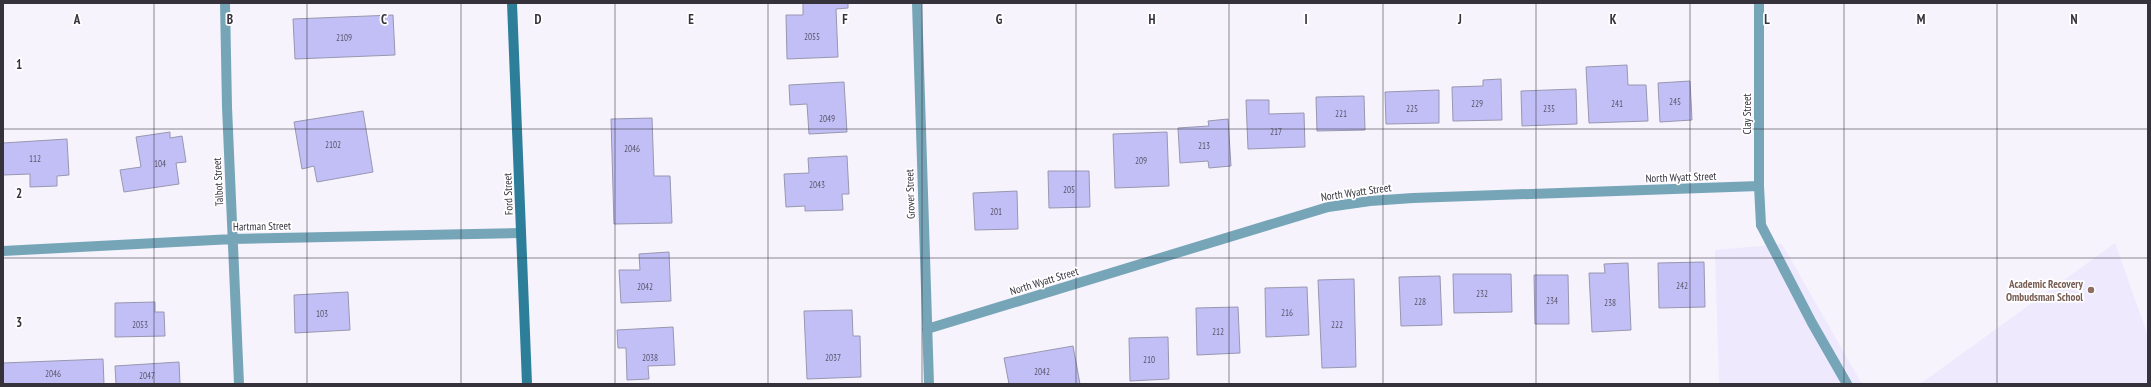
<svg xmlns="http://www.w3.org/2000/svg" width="2151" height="387" viewBox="0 0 2151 387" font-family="'PT Sans Narrow',sans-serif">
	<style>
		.built { fill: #efe9fe }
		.building { fill: #c2bff6; stroke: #9897b0 }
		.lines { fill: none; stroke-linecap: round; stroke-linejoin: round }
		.service { stroke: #76a5b8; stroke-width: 10 }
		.minor { stroke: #76a5b8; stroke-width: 10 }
		.secondary { stroke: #2d7e99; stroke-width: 10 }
		.grid { fill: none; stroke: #35323c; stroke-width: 1; stroke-opacity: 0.55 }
		.education-dot { fill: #8d6e63; stroke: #fff; stroke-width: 1.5 }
		.labels { text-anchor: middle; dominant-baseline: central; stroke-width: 3.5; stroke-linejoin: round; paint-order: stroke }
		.number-label { font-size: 9px; fill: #58556a }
		.street-label { font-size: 11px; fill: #35323c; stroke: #fff }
		.education-label { font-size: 11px; font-weight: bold; fill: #785e54; stroke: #fff; text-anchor: end }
		.grid-label { font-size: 13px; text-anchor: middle; font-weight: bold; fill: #35323c; stroke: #fff; stroke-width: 3.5; stroke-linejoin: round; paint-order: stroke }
	</style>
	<rect width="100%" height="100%" fill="#f6f3fd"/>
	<path class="built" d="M2115 243 2148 336V384H1920Z
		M1782 244 1862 384H1719L1715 250Z"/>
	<path class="building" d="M803 3H848V8L836 9 838 57 787 59 786 15H803Z
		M393 15 395 55 295 59 293 19Z
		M1627 65 1628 85H1646L1648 121 1589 123 1586 67Z
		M1501 79 1502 120 1453 121 1452 87 1483 86V80Z
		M1690 81 1692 120 1660 122 1658 83Z
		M844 82 847 132 809 134 807 104 790 105 789 85Z
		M1576 89 1577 124 1522 126 1521 91Z
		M1439 90V123L1386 124 1385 92Z
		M1364 96 1365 130 1317 131 1316 97Z
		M1246 100H1269V114L1304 113 1305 147 1248 149Z
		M363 111 373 172 317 182 314 166 302 169 294 122Z
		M652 118 654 176H670L672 223 614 224 611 119Z
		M1228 119 1231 166 1209 168 1208 161 1180 163 1178 128 1209 126 1208 121Z
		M170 132V138L182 136 186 162 176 163 179 184 124 192 120 170 141 167 136 137Z
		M1167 132 1169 186 1115 188 1113 134Z
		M67 139 69 175 57 176V186L30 187V174L3 175V143Z
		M847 156 849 194H842L843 210 805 211V206L786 207 784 174 809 173 808 158Z
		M1048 171H1089L1090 207 1049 208Z
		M1017 191 1018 229 975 230 973 193Z
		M669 252 671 301 621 303 619 270H640L639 254Z
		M1704 262 1705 307 1659 308 1658 263Z
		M1628 263 1631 330 1592 332 1589 273H1605L1604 264Z
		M1453 274H1511L1512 312 1454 313Z
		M1534 275H1568L1569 324H1535Z
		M1440 276 1442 325 1401 326 1399 277Z
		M1354 279 1356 367 1322 368 1318 280Z
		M1307 287 1309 335 1266 337 1265 288Z
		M348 292 350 330 295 333 294 295Z
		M155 302V312H164L165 336 115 337V303Z
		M1238 307 1240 353 1197 355 1196 308Z
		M852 310 853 336H860L861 377 807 379 804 311Z
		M673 327 675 365 648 366 649 379 627 380 626 348H618L617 330Z
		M1168 337 1169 379 1130 381 1129 338Z
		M1073 346 1080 384H1009L1004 358Z
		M103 359 104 384H3V363Z
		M179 362 180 384H116L115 366Z"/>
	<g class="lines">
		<path class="service" d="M1761 225 1812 323 1847 384"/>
		<path class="minor" d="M225 3 227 107 239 384
			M917 3 929 384
			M1759 3V186L1761 225
			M3 251 233 239 521 233
			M927 329 1328 207 1370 201 1413 198 1759 186"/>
		<path class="secondary" d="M512 3 527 384"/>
	</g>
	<path class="grid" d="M154 3V384M307 3V384M461 3V384M615 3V384M768 3V384M922 3V384M1076 3V384M1229 3V384M1383 3V384M1536 3V384M1690 3V384M1844 3V384M1997 3V384M3 129H2148M3 258H2148"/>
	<circle class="education-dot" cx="2091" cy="290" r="4"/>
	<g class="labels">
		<g class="number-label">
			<text x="812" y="36">2055</text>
			<text x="344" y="37">2109</text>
			<text x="1675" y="101">245</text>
			<text x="1477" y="103">229</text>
			<text x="1617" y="103">241</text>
			<text x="1412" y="108">225</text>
			<text x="1549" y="108">235</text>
			<text x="1341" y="113">221</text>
			<text x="827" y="118">2049</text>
			<text x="1276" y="131">217</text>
			<text x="333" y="144">2102</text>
			<text x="1204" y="145">213</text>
			<text x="632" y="148">2046</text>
			<text x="35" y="158">112</text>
			<text x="1141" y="160">209</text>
			<text x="160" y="163">104</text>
			<text x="817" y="184">2043</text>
			<text x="1069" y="189">205</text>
			<text x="996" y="211">201</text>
			<text x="1682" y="285">242</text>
			<text x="645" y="286">2042</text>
			<text x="1482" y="293">232</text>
			<text x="1552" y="300">234</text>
			<text x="1420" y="301">228</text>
			<text x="1610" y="302">238</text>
			<text x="1287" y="312">216</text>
			<text x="322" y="313">103</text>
			<text x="140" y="324">2053</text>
			<text x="1337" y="324">222</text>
			<text x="1218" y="331">212</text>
			<text x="650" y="357">2038</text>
			<text x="833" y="357">2037</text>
			<text x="1149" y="359">210</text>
			<text x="1042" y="371">2042</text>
			<text x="53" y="373">2046</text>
			<text x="147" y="375">2047</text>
		</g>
		<g class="street-label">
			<text transform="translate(1747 114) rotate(-90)">Clay Street</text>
			<text transform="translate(1681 177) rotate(-2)">North Wyatt Street</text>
			<text transform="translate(218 182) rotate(-93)">Talbot Street</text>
			<text transform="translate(1356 192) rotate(-8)">North Wyatt Street</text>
			<text transform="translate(508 194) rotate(-92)">Ford Street</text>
			<text transform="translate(910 194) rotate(-92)">Grover Street</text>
			<text transform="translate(262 226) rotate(-1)">Hartman Street</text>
			<text transform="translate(1044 281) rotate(-17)">North Wyatt Street</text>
		</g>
		<g class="education-label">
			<text x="2083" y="284">Academic Recovery<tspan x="2083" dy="13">Ombudsman School</tspan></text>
		</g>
	</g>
	<g class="grid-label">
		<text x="77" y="24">A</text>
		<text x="230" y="24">B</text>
		<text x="384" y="24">C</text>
		<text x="538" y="24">D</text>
		<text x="691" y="24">E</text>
		<text x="845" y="24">F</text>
		<text x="999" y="24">G</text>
		<text x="1152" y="24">H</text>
		<text x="1306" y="24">I</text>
		<text x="1460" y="24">J</text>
		<text x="1613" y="24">K</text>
		<text x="1767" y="24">L</text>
		<text x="1921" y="24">M</text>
		<text x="2074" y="24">N</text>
		<text x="19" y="69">1</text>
		<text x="19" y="198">2</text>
		<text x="19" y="327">3</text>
	</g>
	<rect width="2151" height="387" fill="none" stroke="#35323c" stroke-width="8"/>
</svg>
